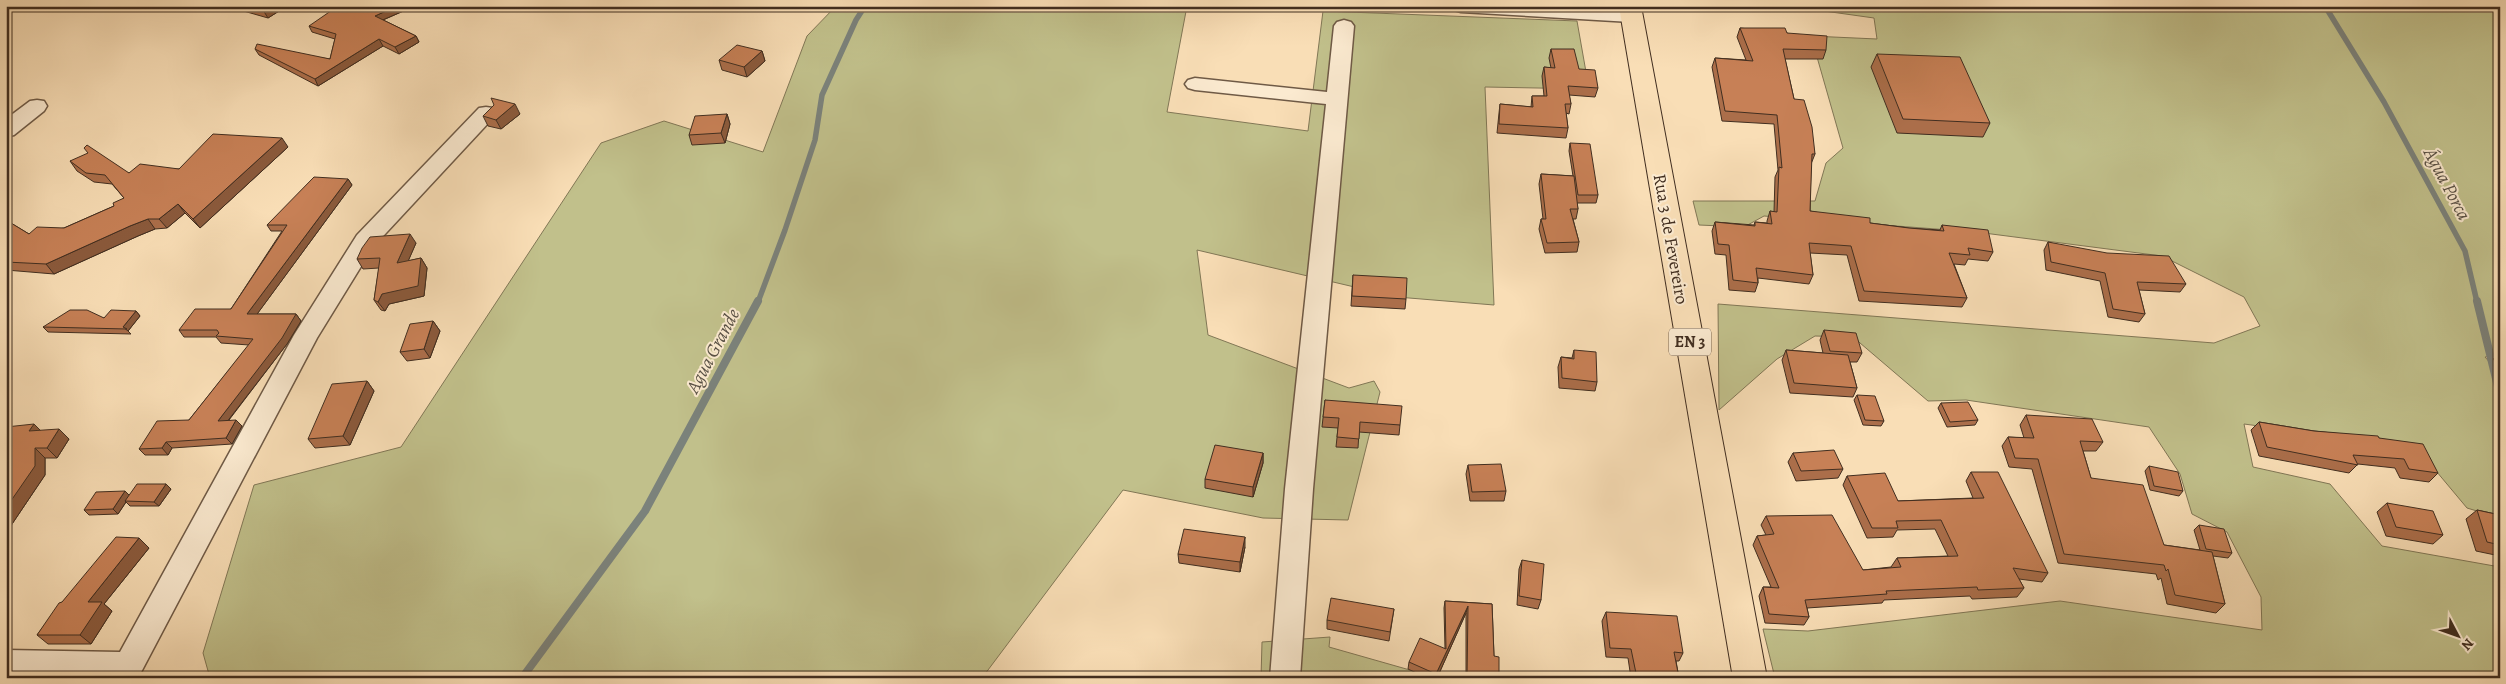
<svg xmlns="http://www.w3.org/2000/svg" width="2506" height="684" viewBox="0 0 2506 684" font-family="Alegreya,serif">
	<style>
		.green { fill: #c1c08b; stroke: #817756 }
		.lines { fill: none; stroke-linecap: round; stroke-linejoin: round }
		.stream-far1 { stroke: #7b827b; stroke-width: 5.5 }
		.stream { stroke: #7b827b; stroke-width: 8 }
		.minor-casing { stroke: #6f5a46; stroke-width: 3 }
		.primary-casing { stroke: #412e20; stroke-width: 2 }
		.minor { fill: #fbead0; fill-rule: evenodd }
		.primary { fill: #f9deb6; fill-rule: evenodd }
		.wall { fill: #ab6e4a; stroke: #412e20 }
		.shaded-wall { fill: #8b5a3c; stroke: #412e20 }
		.building { fill: #c78056; stroke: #412e20 }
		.labels { text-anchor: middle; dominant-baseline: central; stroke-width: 4; stroke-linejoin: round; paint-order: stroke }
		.shield { fill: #fbead0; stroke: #796655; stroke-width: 1 }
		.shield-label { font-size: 16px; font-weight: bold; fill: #412e20 }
		.street-label { font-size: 18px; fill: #412e20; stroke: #fbead0 }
		.water-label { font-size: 19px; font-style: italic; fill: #595146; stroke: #fbead0 }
	</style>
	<rect width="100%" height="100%" fill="#f9deb6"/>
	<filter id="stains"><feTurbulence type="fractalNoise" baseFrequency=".004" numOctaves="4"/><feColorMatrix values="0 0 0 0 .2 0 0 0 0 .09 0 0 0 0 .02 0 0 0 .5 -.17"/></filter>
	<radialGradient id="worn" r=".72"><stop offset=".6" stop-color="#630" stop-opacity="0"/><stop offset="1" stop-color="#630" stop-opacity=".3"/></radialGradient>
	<path class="green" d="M836 6H1187L1167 112 1308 131 1323 11 1577 21 1589 89 1485 87 1494 305 1397 297 1197 250 1208 335 1349 388 1374 381 1380 392 1348 520 1263 518 1123 490 982 678H210L203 653 254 485 401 447 601 143 664 121 763 152 807 36Z
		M1817 6H2500V355L2485 357 2500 374V518L2467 508 2416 447 2244 424 2253 467 2330 484 2382 546 2500 567V678H1775L1763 629 1808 631 2060 601 2262 630 2261 597 2227 532 2192 514 2180 474 2149 427 1966 400 1928 401 1853 337 1815 336 1777 359 1719 410 1718 304 2214 343 2260 326 2244 297 2162 256 1976 232 1764 216 1744 227 1699 225 1693 201H1815L1826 163 1843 148 1811 36 1877 39 1874 18 1817 10Z
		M1330 637 1329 647 1438 678H1261L1262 642Z"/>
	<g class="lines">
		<path class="stream-far1" d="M2325 6 2384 102 2465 251 2477 302
			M758 302 785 230 815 140 822 95 856 20 865 6"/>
		<path class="stream" d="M2477 301 2500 395
			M522 678 645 511 758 301"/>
		<g class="minor-casing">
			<path id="minor" d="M1452 6H1564L1631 10 1638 12 1641 16 1638 20 1631 22 1461 12 1454 10Z
				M1344 20 1351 22 1354 26 1313 489 1300 678H1270L1285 489 1326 104 1195 90 1188 88 1185 84 1188 80 1195 78 1327 92 1334 26 1337 22Z
				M37 100 44 101 47 106 44 111 14 135 6 137V119L30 101Z
				M486 107 493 108 497 113 493 118 373 247 317 338 138 678H6V650L120 652 294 335 357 235 479 108Z"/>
		</g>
		<g class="primary-casing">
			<path id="primary" d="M1619 6H1641L1767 678H1733Z"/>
		</g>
		<use href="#minor" class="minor"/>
		<use href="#primary" class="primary"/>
	</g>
	<path class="wall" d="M226 6H287L268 18Z
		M408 9 383 20 416 36 419 42 399 54 383 46 318 86 259 55 255 49 330 59 335 39 312 32 309 26Z
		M1740 28 1787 33 1826 50 1823 59H1785L1794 99 1815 154 1811 164 1810 211 1870 223 1909 228 1940 230 1942 225 1993 252 1988 261 1968 259 1965 265 1954 264 1967 298 1962 307 1859 301 1847 255 1810 253 1813 275 1809 284 1758 278V283L1755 292 1729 290 1726 255 1715 254 1712 231 1715 222 1754 225 1755 222 1767 223V221L1770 211 1774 212 1775 177 1778 170 1774 124 1722 121 1712 67 1715 58 1746 60 1737 37Z
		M1551 49 1579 69 1598 88 1595 97 1569 95 1571 104 1569 114 1566 113 1568 128 1566 138 1497 133 1499 113 1500 104 1531 107 1532 96H1544L1542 76 1544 67 1551 68 1549 58Z
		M762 51 765 61 747 77 722 70 719 60Z
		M1877 54 1990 123 1983 137 1897 133 1871 67Z
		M494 105 520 114 501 129 488 126 483 116Z
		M727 114 730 124 725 143 692 145 689 135Z
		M1570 143 1598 195 1596 203H1577L1578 209 1576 219H1573L1579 242 1577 252 1545 253 1539 229 1541 219H1543L1539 184 1541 174 1573 176 1569 151Z
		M288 147 200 228 185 213 167 228 155 229 138 236 54 274 6 270V220L29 234 64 228 114 206 124 198 112 184 94 182 77 171 70 161 129 173 179 169Z
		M348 179 352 185 257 314H296L301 321 287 344 229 420 242 426 232 444 172 448 168 455H145L139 449 189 420 249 345 221 343 216 337H184L179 330 231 309 282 231H271L267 225Z
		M2048 242 2186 284 2180 292 2139 290 2145 314 2139 322 2108 317 2100 281 2046 270 2044 250Z
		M416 243 408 261 421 258 427 268 424 296 389 304 385 311 381 310 374 300 379 268 363 269 357 259Z
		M1353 275 1406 299 1405 309 1351 306Z
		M136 311 140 316 128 331 131 334 48 332 43 327 104 318Z
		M433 321 440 331 430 358 407 361 400 352Z
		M1824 330 1862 353 1857 362H1850L1857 388 1853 397 1790 393 1782 360 1786 350 1823 353 1820 340Z
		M1574 350 1597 382 1595 391 1559 388 1558 367 1561 357 1572 358Z
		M2500 352V367L2493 359Z
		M367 381 374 391 350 445 315 448 308 439Z
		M1857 395 1884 421 1881 426 1863 425 1854 400Z
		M1325 400 1400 425 1399 435 1359 432 1358 448 1336 447 1338 428 1322 427Z
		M1941 403 1978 420 1975 425 1947 427 1938 408Z
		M2026 415 2103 442 2096 451H2083L2091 478 2164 545 2200 550 2194 530 2199 525 2232 553 2228 558 2213 556 2225 604 2216 613 2167 604 2161 578 2158 580 2156 574 2058 563 2032 469 2009 467 2002 446 2008 437 2024 438 2020 425Z
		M2259 422 2314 431 2379 438 2438 473 2429 482 2400 478 2395 468 2358 464 2349 473 2259 456 2251 430Z
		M40 431 69 439 57 458H45V475L6 533Z
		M1263 453V463L1253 497 1205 488V479Z
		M1793 453 1843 469 1838 478 1796 481 1788 462Z
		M1468 465 1506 491 1504 501H1470L1466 474Z
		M2149 466 2183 491 2179 496 2150 490 2145 471Z
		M1971 472 2048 573 2042 582 2019 579 2024 588 2017 597 1972 599 1970 596 1884 600 1882 603 1807 608 1809 617 1804 625 1765 623 1759 596 1763 587H1771L1753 545 1757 536 1766 535 1761 525 1766 516 1863 570 1891 567 1897 558 1948 556 1935 529 1897 530 1893 537 1867 538 1843 485 1847 476 1898 501 1973 498 1966 481Z
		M166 484 171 489 159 506H130L126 502 118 514 89 515 84 510 129 495Z
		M2387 503 2443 535 2433 544 2386 536 2377 512Z
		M2477 510 2500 515V556L2476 551 2466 519Z
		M139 538 149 548 104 604 112 611 91 644H48L37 635 62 602Z
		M1245 547 1240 572 1179 563 1178 554Z
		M1522 560 1541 600 1538 609 1517 605 1519 569Z
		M1445 601 1492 604 1494 656 1499 678H1466V613L1437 678H1427L1408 669 1409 662 1445 649 1444 608Z
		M1394 609 1389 641 1327 629V620Z
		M1606 612 1683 653 1679 661H1676L1679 678H1631L1628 658 1606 657 1602 621Z"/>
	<path class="shaded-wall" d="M270 6H287L268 18 263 10Z
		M397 6H406L408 9 378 22 375 16Z
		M416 36 419 42 399 54 395 47Z
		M379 39 383 46 318 86 315 79Z
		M762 51 765 61 747 77 744 67Z
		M515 104 520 114 501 129 496 120Z
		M727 114 730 124 725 143 721 133Z
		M282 138 288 147 200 228 193 219Z
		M348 179 352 185 252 321 247 314Z
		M178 204 185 213 167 228 159 219Z
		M148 219 155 229 138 236 54 274 46 264 130 226Z
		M410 234 416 243 403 273 397 263Z
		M421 258 427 268 424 296 389 304 385 311 378 302 382 294Z
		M136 311 140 316 128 331 123 327Z
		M296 314 301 321 287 344 223 427 218 421Z
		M433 321 440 331 430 358 424 349Z
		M367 381 374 391 350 445 343 436Z
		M236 420 242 426 232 444 226 438Z
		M34 424 44 434 29 431Z
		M59 429 69 439 57 458 47 448Z
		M166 442 172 448 168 455 162 448Z
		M35 448 45 458V475L6 533V508Z
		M1263 453V463L1253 497V487Z
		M166 484 171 489 159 506 154 502Z
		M125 491 130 496 125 501 126 502 118 514 113 509Z
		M1245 537V547L1240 572V562Z
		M139 538 149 548 104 604 112 611 91 644 80 635 88 602Z
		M1468 606 1466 613 1437 678H1436V674Z"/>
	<path class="building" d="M249 6H270L263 10Z
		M338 6H397L375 16 416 36 395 47 379 39 315 79 255 49 257 44 330 59 336 34 309 26Z
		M1740 28H1785L1787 33 1827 36 1826 50 1783 49 1794 99 1804 100 1812 127 1815 154H1812L1810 211 1870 218V223L1909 228 1944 231 1942 225 1988 230 1993 252 1968 248 1970 255 1949 253 1967 298 1864 291 1851 246 1809 243 1813 275 1756 268 1758 283 1733 280 1729 245 1718 244 1715 222 1755 226V222L1772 224 1770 211 1777 212 1779 167 1782 168 1777 115 1725 111 1715 58 1753 61Z
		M737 45 762 51 744 67 719 60Z
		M1551 49H1574L1579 69 1595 70 1598 88 1568 86 1571 104H1565L1568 128 1499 124 1500 104 1533 107 1532 96H1547L1544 67 1555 68Z
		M1877 54 1960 57 1990 123 1903 119Z
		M491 98 515 104 496 120 483 116 494 105Z
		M727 114 721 133 689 135 695 116Z
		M213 134 282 138 193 219 178 204 159 219H148L130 226 46 264 6 262V220L29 234 37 227 64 228 114 206 113 203 124 198 105 175 86 173 70 161 88 153 84 148 87 145 129 173 140 164 179 169Z
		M1570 143 1590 144 1598 195H1578Z
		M1541 174 1574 176 1578 209H1570L1579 242 1547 243 1541 219H1546Z
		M314 177 348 179 247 314H296L282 338 218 421 236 420 226 438 166 442 162 448 139 449 157 421 189 420 253 339 216 336 219 333 217 330H179L195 309H231L287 225H267Z
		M410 234 397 263 421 258 418 286 382 294 378 302 374 300 380 258 357 259 362 248 370 237Z
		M2048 242 2107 253 2169 256 2186 284 2137 282 2145 314 2113 309 2105 273 2051 262Z
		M1353 275 1407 278 1406 299 1352 296Z
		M70 310H87L104 318 111 310 136 311 123 327 127 329 43 327Z
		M433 321 424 349 400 352 410 324Z
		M1824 330 1856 333 1862 353 1830 351Z
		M1574 350 1596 352 1597 382 1562 378 1561 357 1574 359Z
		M1786 350 1848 355 1857 388 1794 383Z
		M367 381 343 436 308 439 332 384Z
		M1857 395 1875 396 1884 421 1865 420Z
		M1325 400 1402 406 1400 425 1360 422 1359 439 1337 437 1339 418 1323 417Z
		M1968 402 1978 420 1950 422 1941 403Z
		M2026 415 2092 419 2103 442 2080 441 2091 478 2143 485 2164 545 2212 552 2225 604 2175 595 2168 569 2166 571 2164 565 2064 554 2038 459 2015 458 2008 437 2034 438Z
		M2259 422 2314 431 2378 436 2379 438 2423 444 2438 473 2409 469 2404 459 2353 455 2358 465 2267 447Z
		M34 424 29 431 59 429 47 448H35V466L6 508V427Z
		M1215 445 1263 453 1253 487 1205 479Z
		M1834 450 1843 469 1801 471 1793 453Z
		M1501 464 1506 491 1472 492 1468 465Z
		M2149 466 2178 472 2183 491 2154 486Z
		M1971 472H1998L2048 573 2013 568 2024 588 1978 590 1977 587 1886 591 1887 594 1805 600 1809 617 1769 614 1763 587 1779 588 1757 536 1774 534 1766 516 1832 515 1863 570 1901 567 1897 558 1958 556 1941 520 1896 521 1898 528H1872L1847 476 1885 473 1898 501 1984 498Z
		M137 484H166L154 502 125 501Z
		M125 491 113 509 84 510 96 492Z
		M2387 503 2433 511 2443 535 2396 527Z
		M2477 510 2500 515V545L2487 542Z
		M2199 525 2224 529 2232 553 2206 549Z
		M1184 529 1245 537 1240 562 1178 554Z
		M116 537 139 538 88 602H102L80 635H37L59 603 62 602Z
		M1522 560 1544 564 1541 600 1519 596Z
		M1331 598 1394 609 1390 632 1327 620Z
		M1445 601 1492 604 1494 656 1499 657V678H1467L1468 606 1436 674 1409 662 1420 638 1446 649Z
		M1606 612 1677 616 1683 653 1674 652 1679 678H1637L1631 649 1610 648Z"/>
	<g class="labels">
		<rect class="shield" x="1669" y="328.5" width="42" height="27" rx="4"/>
		<g class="shield-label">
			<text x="1690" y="342">EN 3</text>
		</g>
		<g class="street-label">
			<text transform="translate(1671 239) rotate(80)">Rua 3 de Fevereiro</text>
		</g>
		<g class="water-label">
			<text transform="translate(2447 184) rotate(62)">Água Porca</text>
			<text transform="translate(713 351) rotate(-62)">Agua Grande</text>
		</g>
	</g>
	<rect width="2506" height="684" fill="none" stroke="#f9deb6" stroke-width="25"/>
	<rect x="8" y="8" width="2491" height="669" fill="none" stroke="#412e20" stroke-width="2.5"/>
	<rect x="12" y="12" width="2481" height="659" fill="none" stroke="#412e20"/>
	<g transform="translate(2458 636) rotate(131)" stroke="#fbead0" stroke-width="4" paint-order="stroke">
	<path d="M0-4L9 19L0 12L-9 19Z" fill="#412e20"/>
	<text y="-8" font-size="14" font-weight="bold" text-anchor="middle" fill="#412e20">N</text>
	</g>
	<rect width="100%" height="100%" filter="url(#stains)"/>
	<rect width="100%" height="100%" fill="url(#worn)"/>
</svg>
